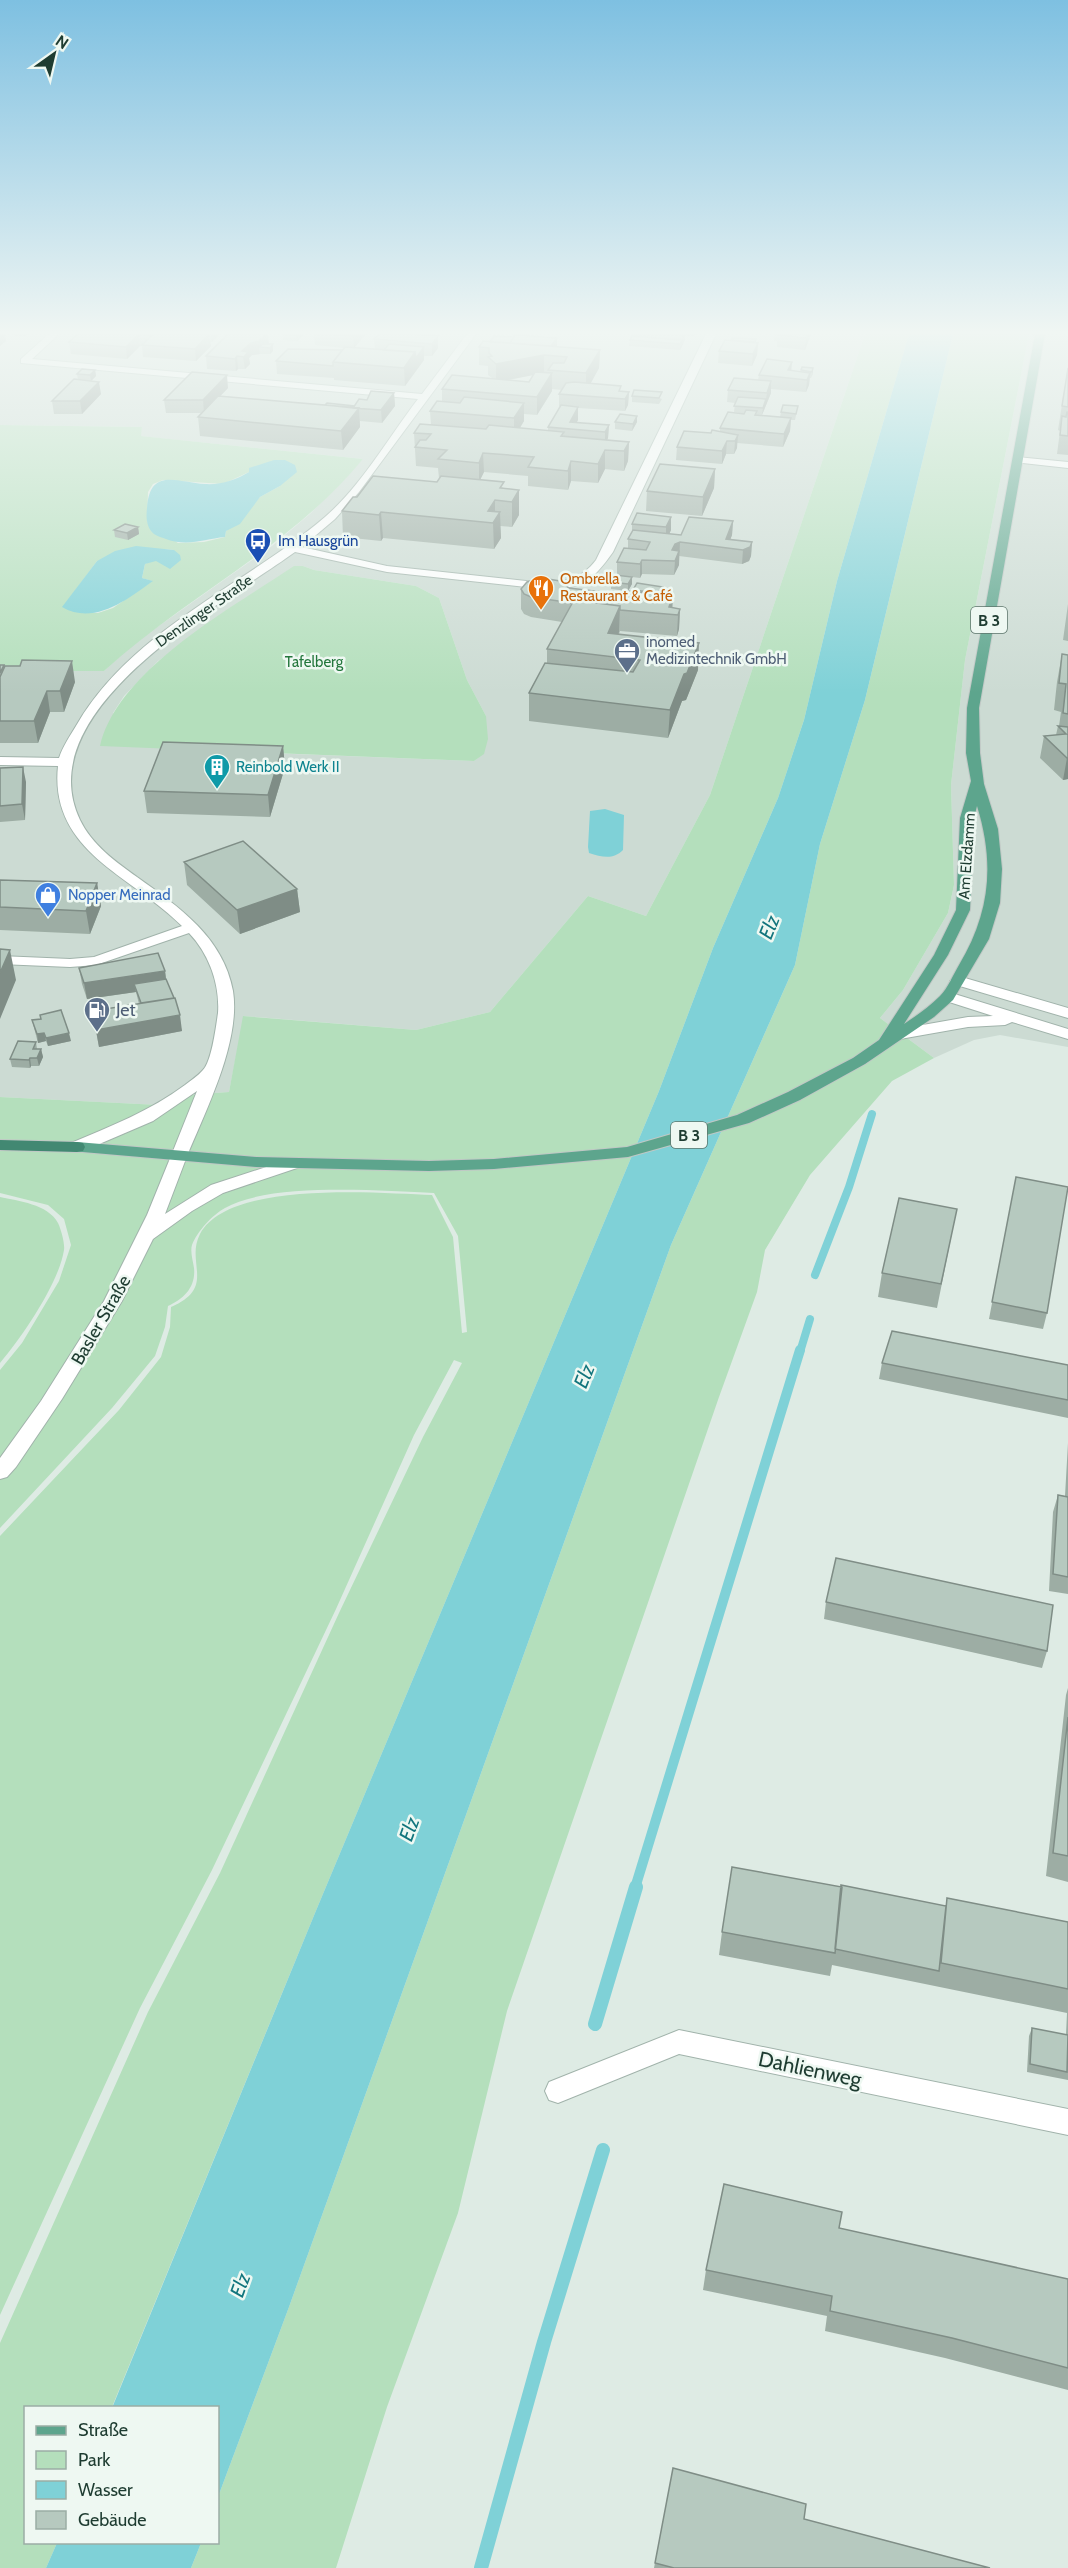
<svg xmlns="http://www.w3.org/2000/svg" width="1068" height="2568" viewBox="0 0 1068 2568" font-family="Cabin,sans-serif">
	<style>
		.built { fill: #ccdbd3; fill-rule: evenodd }
		.green { fill: #b4dfbc; fill-rule: evenodd }
		.water { fill: #7fd1d7 }
		.lines { fill: none; stroke-linecap: round; stroke-linejoin: round }
		.stream-far2 { stroke: #7fd1d7; stroke-width: 8 }
		.stream-far1 { stroke: #7fd1d7; stroke-width: 10 }
		.stream { stroke: #7fd1d7; stroke-width: 14 }
		.minor-casing { stroke: #a1b3ab; stroke-width: 2 }
		.tertiary-casing { stroke: #a1b3ab; stroke-width: 2 }
		.primary-casing { stroke: #c0c8c5; stroke-width: 2 }
		.trunk-casing { stroke: #c0c8c5; stroke-width: 2 }
		.minor { fill: #fff; fill-rule: evenodd }
		.tertiary { fill: #fff; fill-rule: evenodd }
		.primary { fill: #5da58d; fill-rule: evenodd }
		.trunk { fill: #428872; fill-rule: evenodd }
		.wall { fill: #9dada4; fill-rule: evenodd }
		.shaded-wall { fill: #7f8d86 }
		.building { fill: #b6c9bf; stroke: #7f8d86; stroke-width: 1.5 }
		.labels { text-anchor: middle; dominant-baseline: central; stroke-width: 5; stroke-linejoin: round; paint-order: stroke }
		.far-transit-label { font-size: 15px; fill: #164399; stroke: #eef8f2; text-anchor: start }
		.far-food-label { font-size: 15px; fill: #c56008; stroke: #eef8f2; text-anchor: start }
		.far-street-label { font-size: 15px; fill: #1e3c31; stroke: #eef8f2 }
		.far-service-label { font-size: 15px; fill: #4e5e75; stroke: #eef8f2; text-anchor: start }
		.far-park-label { font-size: 15px; fill: #24773d; stroke: #eef8f2 }
		.far-culture-label { font-size: 15px; fill: #0d838f; stroke: #eef8f2; text-anchor: start }
		.far-shop-label { font-size: 15px; fill: #366cbe; stroke: #eef8f2; text-anchor: start }
		.shield { fill: #eef8f2; stroke: #5c746b; stroke-width: 1.5 }
		.shield-label { font-size: 16px; font-weight: bold; fill: #1e3c31 }
		.service-label { font-size: 18px; fill: #4e5e75; stroke: #eef8f2; text-anchor: start }
		.street-label { font-size: 18px; fill: #1e3c31; stroke: #eef8f2 }
		.water-label { font-size: 20px; font-style: italic; fill: #12757d; stroke: #eef8f2 }
		.near-street-label { font-size: 21px; fill: #1e3c31; stroke: #eef8f2 }
	</style>
	<rect width="100%" height="100%" fill="#deebe4"/>
	<path class="built" d="M0 334H865L710 795 646 916 588 896 490 1012 416 1030 244 1016 229 1092 175 1096 159 1105 0 1097V671H104L132 645 272 546 311 513 363 459 140 436 142 427 0 425ZM303 566 314 570 416 586 439 598 467 680 486 716 483 754 474 761 162 749 113 713 124 696 158 661 251 595Z
		M1029 334H1068V1047L1000 1035 974 1040 934 1058 880 1018 903 990 948 913 954 885 951 785 965 660Z"/>
	<path class="green" d="M865 334H909L837 581 804 720 778 798 713 948 659 1091 315 1913 112 2407 26 2408V2542L57 2543 46 2568H0V2343L148 2012 220 1873 339 1613 423 1437 462 1363 454 1360 414 1435 336 1609 212 1870 140 2008 0 2315V1536L119 1410 161 1357 170 1327 171 1307C217 1287 185 1263 200 1234 229 1180 378 1193 432 1195L453 1237 462 1333 467 1332 458 1236 434 1193C381 1191 270 1182 225 1208 212 1215 197 1232 192 1245 190 1252 193 1261 194 1268 196 1287 184 1299 168 1306L165 1327 155 1356 112 1408 0 1528V1370L22 1343 59 1281 71 1245 64 1219 48 1205 0 1193V1097L159 1105 175 1096 229 1092 243 1016 416 1030 490 1012 588 896 646 916 710 795Z
		M953 334H1029L965 660 951 785 954 885 948 913 903 990 880 1018 934 1058 892 1081 810 1175 765 1250 757 1292 719 1397 507 2011 458 2213 387 2407 336 2568H191L201 2543 218 2542V2497L289 2307 671 1245 795 965 820 844 865 700Z
		M0 425 142 427 141 436 363 459C291 547 187 595 104 671H0ZM249 472 280 486 260 497 226 531 225 537 204 542 178 543 147 522 148 492 153 484 163 480 223 484ZM163 549 174 550 145 564 142 578 152 581 113 608 98 613H81L63 607 97 561Z
		M294 566H303L314 570 416 586 439 598 467 680 486 716 488 739 484 754 474 761 100 746C118 669 232 608 294 566Z
		M0 1197C18 1201 48 1204 58 1223 61 1229 65 1244 64 1250 59 1283 22 1337 0 1363Z"/>
	<path class="water" d="M909 334H953L865 700 820 844 795 965 671 1245 289 2307 218 2497V2408H112L315 1913 659 1091 713 948 778 798 804 720 837 581Z
		M274 460H285L295 465 297 472 280 486 260 497 240 524 226 531 225 537C204 539 188 547 166 539 163 538 157 536 154 534 146 527 146 517 147 508 150 467 176 482 205 484 221 485 236 480 249 472V468Z
		M136 546 174 550 180 555 181 560 170 569 156 561 145 564 142 578 153 581C128 599 94 626 62 607L97 561 115 551Z
		M605 809 624 815 623 850C613 860 602 857 589 853L588 847 590 811Z
		M57 2543V2542L201 2543 191 2568H46Z"/>
	<g class="lines">
		<path class="stream-far2" d="M815 1275 849 1187 872 1114
			M800 1352 810 1319"/>
		<path class="stream-far1" d="M635 1888 800 1350"/>
		<path class="stream" d="M595 2024 636 1887
			M481 2568 544 2342 603 2150"/>
		<g class="minor-casing">
			<path id="minor" d="M49 334H59L32 359 422 394 467 334H476L359 492 335 519 302 547 387 566 544 583C568 582 581 579 596 560L706 334H716L613 552C592 582 581 589 544 589L387 572 295 552C222 605 27 709 80 820 92 845 116 862 137 877 179 907 223 937 233 991 241 1041 206 1110 187 1156L185 1160H173L171 1156 197 1091 153 1121 83 1151H71L69 1147 71 1143C111 1126 150 1111 185 1085 191 1080 198 1076 203 1070 212 1061 216 1026 218 1013 220 984 209 954 189 933L96 965 70 967 0 964V956L70 959 94 957 182 926C133 876 49 852 58 766L0 765V757L59 758C63 746 70 736 76 726 131 630 244 586 325 517 362 485 388 438 418 399L21 363V359Z
				M1017 457 1068 462V468L1013 462V458Z
				M958 976 1068 1008V1018L953 984 950 981Z
				M948 992 1068 1029V1039L1012 1022 1005 1025 968 1027 900 1039 894 1037 892 1034 900 1029 968 1017 993 1016 943 1000 940 997Z
				M679 2030 1068 2109V2135L679 2054 558 2103 549 2100 545 2091 549 2082Z"/>
		</g>
		<g class="tertiary-casing">
			<path id="tertiary" d="M179 1151 185 1152 187 1156 165 1214 211 1185 294 1158 300 1159 302 1163 300 1167 223 1193 192 1211 153 1239 122 1301 62 1399 16 1467 7 1477 0 1479V1458L41 1401 104 1301 147 1215 171 1156 173 1152Z"/>
		</g>
		<g class="primary-casing">
			<path id="primary" d="M1035 334H1045L979 708 980 753 984 784 998 829 1002 869 1000 903 989 939 953 1000 934 1017 865 1064 800 1100 749 1123 628 1157 494 1169 429 1171 256 1167 71 1151 69 1147 71 1143 77 1142 256 1157 429 1161 494 1159 627 1147 737 1115 788 1092 853 1058 879 1040 934 955 956 910 960 818 971 781 966 753 967 708ZM977 806C995 864 990 913 959 965 953 975 948 988 940 996 929 1007 916 1016 904 1024L948 955 970 910 974 818Z"/>
		</g>
		<g class="trunk-casing">
			<path id="trunk" d="M0 1140 77 1142 83 1143 85 1147 83 1151 77 1152 0 1150Z"/>
		</g>
		<use href="#minor" class="minor"/>
		<use href="#tertiary" class="tertiary"/>
		<use href="#primary" class="primary"/>
		<use href="#trunk" class="trunk"/>
	</g>
	<path class="wall" d="M14 334H28L25 336H14Z
		M78 334H220L212 342H210L211 346 196 361 143 357 142 346H140L127 359 71 354 69 342Z
		M283 334H304L297 341 283 340Z
		M314 334H366L354 348 375 349 374 339 438 336V348L432 356H424V360L405 386 334 380V378L277 374 276 361 342 350 344 348 315 345Z
		M516 334H530L528 336 557 338V347L600 350 599 368 590 384 621 392H629L628 405 625 411 578 408V420L576 423 609 425 608 438 607 440 629 442 628 461 624 471 605 469 598 483 571 481 568 490 528 486V476L484 472 480 480 504 488 519 515 512 527 500 526 501 538 494 549 383 538 381 541 343 537 342 511 357 497 437 482 440 479 439 478 438 468 416 466 414 433 431 424 430 411 442 401V389L492 378 488 375V366L479 365V347L490 342 514 337ZM533 375 529 382 509 380ZM552 389 562 390 559 394V406L560 407 548 427V431L520 428 524 421V414L537 415 552 391Z
		M632 334H695L693 337 685 336V340L680 350 629 346 630 340Z
		M775 334H811L805 350 777 347V341H774Z
		M756 339V342L758 343 757 355 752 366 718 363 719 351 731 340Z
		M269 344 273 351 270 354H260L252 355 249 358 250 364 245 369H238L236 371 207 369 206 356Z
		M1068 366V455L1057 454 1060 431 1058 430Z
		M813 368V374L811 378H810L809 385 806 392 771 389V393L762 415 757 414 780 417 781 412 798 406 795 420H791L790 431 783 447 737 443V448L734 454H726L722 464 676 460 677 447 711 433 720 432V428L744 414 734 412 735 403 727 402 728 390 758 380 759 375 792 371 801 372V370Z
		M95 370 96 376 91 381 101 394 82 414H54L52 401 78 380 77 374Z
		M228 388 220 396 325 405 354 406 367 400 394 393 395 406 382 423 360 421V427L343 450 200 436 198 417 202 413H166L164 400Z
		M634 390 662 399 659 404 632 402V396Z
		M637 416V422L632 431 615 429V422Z
		M715 469 714 488 702 516 646 511 647 491Z
		M671 517V530L669 534 681 535 733 521 732 535 730 540 752 542 751 556 749 561 742 564 679 556V565L674 575 642 574 640 578 632 577V584L628 591 611 589V582L617 575V562L628 549V539L632 532V524Z
		M138 527 139 534 128 540 115 537 114 530Z
		M569 588 627 595 633 592V590L663 594 662 595 672 608 680 609 679 629 677 636 620 631 619 634 698 670 686 700 682 701 668 738 529 721V693L547 663V649L562 622 531 617 524 614 521 609V589Z
		M1068 604V641L1063 640Z
		M1062 654 1068 655V779L1063 780 1040 758 1044 736 1056 735 1058 726H1059L1061 712 1054 710 1057 682Z
		M0 665 75 682 64 712H50L38 743H0Z
		M283 746 285 767 270 817 147 813 144 791Z
		M0 768 26 782 25 820 0 822Z
		M184 862 297 889 300 912 240 934 187 885Z
		M0 880 97 883 101 906 90 934 0 930Z
		M79 968 165 971 166 979 182 1031 99 1047 92 1011 139 1004 136 992 87 999 82 984Z
		M32 1020 71 1041 48 1046 46 1041 38 1043Z
		M36 1042 37 1049H41L43 1057 39 1066H31L30 1068 12 1067 10 1059Z
		M1016 1177 1047 1313 1043 1329 989 1319Z
		M952 1233 937 1308 878 1297 882 1273Z
		M882 1363 1068 1365V1418L879 1379Z
		M1068 1443V1594L1049 1591 1053 1512 1058 1495 1065 1496Z
		M826 1602 1047 1651 1042 1668 824 1619Z
		M1068 1688V1882L1046 1876 1066 1695Z
		M947 1898 1068 1922V2080L1027 2072 1029 2036 1032 2028 1066 2035 1067 2013 832 1965 830 1976 719 1955 722 1932 946 1906Z
		M839 2228 1068 2279V2390L945 2358 825 2331 827 2316 703 2290 706 2270Z
		M673 2468 804 2519 990 2568H654Z"/>
	<path class="shaded-wall" d="M0 334H5L6 341 0 346Z
		M139 334 140 346 127 359 126 347Z
		M209 334 211 346 196 361 195 349Z
		M211 334H220L212 342Z
		M266 334H268L269 344 265 348 259 347 260 354 252 355 249 358 250 364 245 369 242 351 251 343Z
		M298 334H304L297 341 296 335Z
		M355 334H366L354 348 353 336Z
		M682 334H685V340L680 350Z
		M807 334H811L805 350 806 338Z
		M438 336V348L432 356V344Z
		M557 338V350L551 347Z
		M758 343 757 355 752 366 753 354Z
		M273 344V351L270 354V348Z
		M424 347V360L405 386 404 368 415 352Z
		M600 350 599 368 586 392V373Z
		M544 355V373L496 382V364Z
		M237 356 238 369 236 371 235 359Z
		M792 362 791 374 788 370Z
		M95 370 96 376 91 381 90 375Z
		M552 373V391L537 415V397Z
		M810 373 809 385 806 392 807 380Z
		M227 375 228 388 204 413 203 400Z
		M771 381V393L762 415 763 408 766 399 767 393Z
		M99 382 101 394 82 414 80 401Z
		M629 392 628 405 625 411V399Z
		M394 393 395 406 382 423 381 410Z
		M524 403V421L514 437V418Z
		M578 407V420L573 429 570 422Z
		M359 408 360 427 343 450 341 431Z
		M637 416V422L632 431 633 424Z
		M791 418 790 431 783 447 784 434Z
		M609 425 608 438 605 445V432Z
		M738 435 737 448 734 454 735 441Z
		M727 441 726 454 722 464V451Z
		M629 442 628 461 624 471V451Z
		M605 450V469L598 483V464Z
		M483 453 484 472 479 482V463Z
		M571 461V481L568 490V471Z
		M715 469 714 488 702 516 703 497Z
		M519 490V515L512 527V502Z
		M495 500V520L500 512 501 538 494 549 493 523 488 511Z
		M381 512 383 538 381 541 379 515Z
		M671 517V530L666 541V527Z
		M733 521 732 535 727 548 726 539Z
		M138 527 139 534 128 540 127 533Z
		M680 542 679 565 674 575 675 561 672 550 675 544Z
		M752 542 751 556 749 561 742 564 743 550Z
		M642 560V574L640 578V564Z
		M632 577V584L628 591V584Z
		M663 587V594L658 600 659 593Z
		M673 596 672 615 669 607Z
		M620 606 619 632 609 657 608 633Z
		M680 609 679 629 677 636 678 615Z
		M699 643 698 670 686 700 682 701 668 738 670 710 684 674Z
		M72 661 75 682 64 712 60 691Z
		M47 691 50 712 38 743 34 721Z
		M283 746 285 767 270 817 268 795Z
		M1067 758H1068V779L1063 780Z
		M23 767 26 782 25 820 22 804Z
		M97 883 101 906 90 934 86 911Z
		M297 889 300 912 240 934 237 910Z
		M10 950 16 980 0 1019V973Z
		M165 971 167 987 134 984 136 992 87 999 84 983Z
		M180 1015 182 1031 99 1047 96 1030Z
		M44 1033 46 1041 38 1043 37 1034Z
		M69 1033 71 1041 48 1046 46 1038Z
		M41 1049 43 1057 39 1066 37 1058Z
		M30 1058 31 1066 30 1068 29 1060Z"/>
	<path class="building" d="M78 334H139L126 347 69 342Z
		M139 334H209L195 349 142 345 152 335Z
		M228 334H266L259 341 251 343 242 351 248 352 244 357 237 356 235 359 206 356Z
		M283 334H298L296 335Z
		M325 334H355L353 336Z
		M379 334H411L438 336 432 344 374 339Z
		M778 334H807L806 338 778 335Z
		M515 335 557 338 551 346 510 343Z
		M494 336 514 337 510 343 490 342Z
		M632 336 682 340 680 344 630 340Z
		M732 338 756 339 755 342 731 340Z
		M725 340 758 343 753 354 719 351Z
		M483 341 600 350 586 373 548 370 553 363H564L567 357 544 355 496 364 488 357 492 356 489 353V348L479 347Z
		M263 344H273L270 348 259 347Z
		M389 344 424 347 416 358 415 352 384 350Z
		M345 347 415 352 404 368 333 362Z
		M288 349 342 350 333 362V366L276 361Z
		M767 359 792 362 788 370 810 373 807 380 759 375Z
		M802 367 813 368 812 372 801 370Z
		M1068 368V407L1062 406Z
		M82 369 95 370 90 375 77 374Z
		M192 372 227 375 203 400H164Z
		M535 372 552 373 537 397 442 389 452 375 529 382Z
		M734 378 771 381 767 393 728 390Z
		M74 379 99 382 80 401H52Z
		M574 382 621 386 619 391 629 392 625 399 559 394 566 383Z
		M634 390 662 392 659 398 632 396Z
		M371 391 394 393 381 410 353 408 359 399 367 400Z
		M218 396 359 408 341 431 198 417Z
		M464 397 524 403 514 418 430 411 437 401 460 403Z
		M738 397 766 399 763 408 734 406Z
		M327 403 354 406 353 408 325 405Z
		M561 405 578 407 570 422 609 425 605 432 548 427Z
		M783 405 798 406 796 414 781 412Z
		M746 410 757 411 755 415 791 418 784 434 720 428 728 412 744 414Z
		M1067 412H1068V436L1060 435 1062 416 1066 417Z
		M620 414 637 416 633 424 615 422Z
		M420 424 486 429 489 425 564 432 561 436 629 442 624 451 605 450 598 464 571 461 568 471 528 467 534 457 483 453 479 463 438 459 447 450 415 447 420 440H426L431 434 414 433Z
		M712 430 738 435 735 441H727L722 451 677 447 684 431 711 433Z
		M660 464 715 469 703 497 647 491Z
		M373 476 437 482 441 476 504 482 500 488 519 490 512 502 495 500 488 511 500 512 493 523 381 512 379 515 342 511 353 497H357Z
		M637 513 671 517 666 527 632 524Z
		M689 517 733 521 726 539 752 542 750 547 743 550 680 542 675 544 672 550 679 551 675 561 642 560 640 564 617 562 624 548 646 550 650 542 628 539 633 530 681 535Z
		M125 524 138 527 127 533 114 530Z
		M615 575 632 577 628 584 611 582Z
		M542 578 560 581 569 588 627 595 630 591 673 596 669 607 680 609 678 615 620 610V606L574 600 572 603 531 597 524 594 521 589 527 582Z
		M637 583 663 587 659 593 633 590Z
		M574 600 620 606 608 633 699 643 687 673 684 674 670 710 529 693 545 663 633 672 640 660 547 649Z
		M1062 654 1068 655V714L1063 713 1066 684 1059 683Z
		M22 660 72 661 60 691H47L34 721H0V677L5 666H20Z
		M0 665H4L0 673Z
		M1058 726 1068 727V758H1067L1044 736 1066 734Z
		M163 742 283 746 268 795 144 791Z
		M23 767 22 804 0 806V768Z
		M243 841 297 889 237 910 184 862Z
		M0 880 97 883 86 911 0 907Z
		M0 949 10 950 0 973Z
		M158 953 165 971 84 983 79 968Z
		M166 979 174 998 141 1003 134 984Z
		M175 998 180 1015 96 1030 92 1011Z
		M61 1010 69 1033 46 1038 44 1033 37 1034 32 1020 41 1019 40 1015Z
		M18 1041 36 1042 33 1049H41L37 1058H30L29 1060 10 1059Z
		M1016 1177 1068 1187 1047 1313 992 1302Z
		M899 1198 957 1209 941 1284 882 1273Z
		M892 1331 1068 1365V1400L882 1363Z
		M1058 1495 1068 1497V1577L1053 1574Z
		M836 1558 1053 1605 1047 1651 826 1602Z
		M1068 1717V1856L1053 1853Z
		M732 1867 842 1887 835 1953 722 1932Z
		M841 1885 946 1906 939 1971 835 1949Z
		M947 1898 1068 1922V1989L941 1963Z
		M1032 2028 1068 2035 1067 2072 1030 2064Z
		M724 2184 842 2212 839 2228 1068 2279V2368L952 2338 830 2311 832 2296 706 2270Z
		M673 2468 806 2504 804 2519 990 2568H674L655 2563Z"/>
	<linearGradient id="sky" x2="0" y2="1"><stop stop-color="#7ec0e1"/><stop offset="0.48" stop-color="#f0f6f3"/><stop offset="1" stop-color="#f0f6f3" stop-opacity="0"/></linearGradient>
	<rect width="1068" height="693" fill="url(#sky)"/>
	<defs>
		<g id="bus-pin" transform="scale(1.35)"><path d="M0 17L-7.5 6A9.5 9.5 0 1 1 7.5 6Z" fill="#1a4fb4" stroke="#eef8f2"/><path d="M-5-6H5V4H4V6H2V4H-2V6H-4V4H-5ZM-3.5-4V0h7V-4ZM-3.5 1.2v1.5H-2V1.2ZM2 1.2v1.5H3.5V1.2Z" fill="#fff"/></g>
		<g id="restaurant-pin" transform="scale(1.35)"><path d="M0 17L-7.5 6A9.5 9.5 0 1 1 7.5 6Z" fill="#e8710a" stroke="#eef8f2"/><path d="M-5-6h1v4h1v-4h1v4h1v-4h1v5L-1.5 .5V6h-2V.5L-5-1ZM5-6V6H3V1.5H1.5Q1.5-4 5-6Z" fill="#fff"/></g>
		<g id="office-pin" transform="scale(1.35)"><path d="M0 17L-7.5 6A9.5 9.5 0 1 1 7.5 6Z" fill="#5c6f8a" stroke="#eef8f2"/><path d="M-6-3h4V-5.5h4V-3h4V5H-6ZM-1-4.5V-3h2v-1.5ZM-6 0V1H6V0Z" fill="#fff"/></g>
		<g id="building-pin" transform="scale(1.35)"><path d="M0 17L-7.5 6A9.5 9.5 0 1 1 7.5 6Z" fill="#0f9aa8" stroke="#eef8f2"/><path d="M-4-6H4V6H1V3H-1V6H-4ZM-2.5-4.3h1.7v1.8h-1.7ZM.8-4.3h1.7v1.8H.8ZM-2.5-1h1.7V.8h-1.7ZM.8-1h1.7V.8H.8Z" fill="#fff"/></g>
		<g id="shop-pin" transform="scale(1.35)"><path d="M0 17L-7.5 6A9.5 9.5 0 1 1 7.5 6Z" fill="#3f7fe0" stroke="#eef8f2"/><path d="M-5-2.5h2.3a2.7 3.5 0 0 1 5.4 0H5L5.5 6h-11ZM-1.5-2.5h3a1.5 2.3 0 0 0-3 0Z" fill="#fff"/></g>
		<g id="fuel-pin" transform="scale(1.35)"><path d="M0 17L-7.5 6A9.5 9.5 0 1 1 7.5 6Z" fill="#5c6f8a" stroke="#eef8f2"/><path d="M-5.5-6h7V0h2V4h1.3V-2.5L3-4.5l.8-.8L6-3V5H2.5V1h-1V6h-7ZM-4.2-4.7v3.2H.2V-4.7Z" fill="#fff"/></g>
	</defs>
	<g fill-rule="evenodd">
		<use href="#bus-pin" x="258" y="541"/>
		<use href="#restaurant-pin" x="541" y="588"/>
		<use href="#office-pin" x="627" y="651"/>
		<use href="#building-pin" x="217" y="767"/>
		<use href="#shop-pin" x="48" y="895"/>
		<use href="#fuel-pin" x="97" y="1010"/>
	</g>
	<g class="labels">
		<g class="far-transit-label">
			<text x="278" y="541">Im Hausgrün</text>
		</g>
		<g class="far-food-label">
			<text x="560" y="579">Ombrella<tspan x="560" dy="17">Restaurant &amp; Café</tspan></text>
		</g>
		<g class="far-street-label">
			<text transform="translate(204 611) rotate(-35)">Denzlinger Straße</text>
			<text transform="translate(967 856) rotate(-86)">Am Elzdamm</text>
		</g>
		<g class="far-service-label">
			<text x="646" y="642">inomed<tspan x="646" dy="17">Medizintechnik GmbH</tspan></text>
		</g>
		<g class="far-park-label">
			<text x="314" y="662">Tafelberg</text>
		</g>
		<g class="far-culture-label">
			<text x="236" y="767">Reinbold Werk II</text>
		</g>
		<g class="far-shop-label">
			<text x="68" y="895">Nopper Meinrad</text>
		</g>
		<g class="shield">
			<rect x="971" y="607" width="36" height="26" rx="4.5"/>
			<rect x="671" y="1122" width="36" height="26" rx="4.5"/>
		</g>
		<g class="shield-label">
			<text x="989" y="620">B 3</text>
			<text x="689" y="1135">B 3</text>
		</g>
		<g class="service-label">
			<text x="116" y="1010">Jet</text>
		</g>
		<g class="street-label">
			<text transform="translate(101 1320) rotate(-60)">Basler Straße</text>
		</g>
		<g class="water-label">
			<text transform="translate(769 927) rotate(-68)">Elz</text>
			<text transform="translate(584 1376) rotate(-68)">Elz</text>
			<text transform="translate(409 1829) rotate(-70)">Elz</text>
			<text transform="translate(240 2285) rotate(-70)">Elz</text>
		</g>
		<g class="near-street-label">
			<text transform="translate(810 2069) rotate(12)">Dahlienweg</text>
		</g>
	</g>
	<rect x="24" y="2406" width="195" height="138" fill="#eef8f2" stroke="#9bada5" stroke-width="1.5"/>
	<rect x="36" y="2426" width="30" height="9" fill="#5da58d" stroke="#9bada5" stroke-width="1.5"/>
	<text x="78" y="2436" font-size="18" fill="#1e3c31">Straße</text>
	<rect x="36" y="2451" width="30" height="18" fill="#b4dfbc" stroke="#9bada5" stroke-width="1.5"/>
	<text x="78" y="2466" font-size="18" fill="#1e3c31">Park</text>
	<rect x="36" y="2481" width="30" height="18" fill="#7fd1d7" stroke="#9bada5" stroke-width="1.5"/>
	<text x="78" y="2496" font-size="18" fill="#1e3c31">Wasser</text>
	<rect x="36" y="2511" width="30" height="18" fill="#b6c9bf" stroke="#9bada5" stroke-width="1.5"/>
	<text x="78" y="2526" font-size="18" fill="#1e3c31">Gebäude</text>
	<g transform="translate(54 54) rotate(34)" stroke="#eef8f2" stroke-width="4.5" paint-order="stroke">
	<path d="M0-4.5L10 22L0 15L-10 22Z" fill="#1e3c31"/>
	<text y="-9" font-size="16" font-weight="bold" text-anchor="middle" fill="#1e3c31">N</text>
	</g>
</svg>
